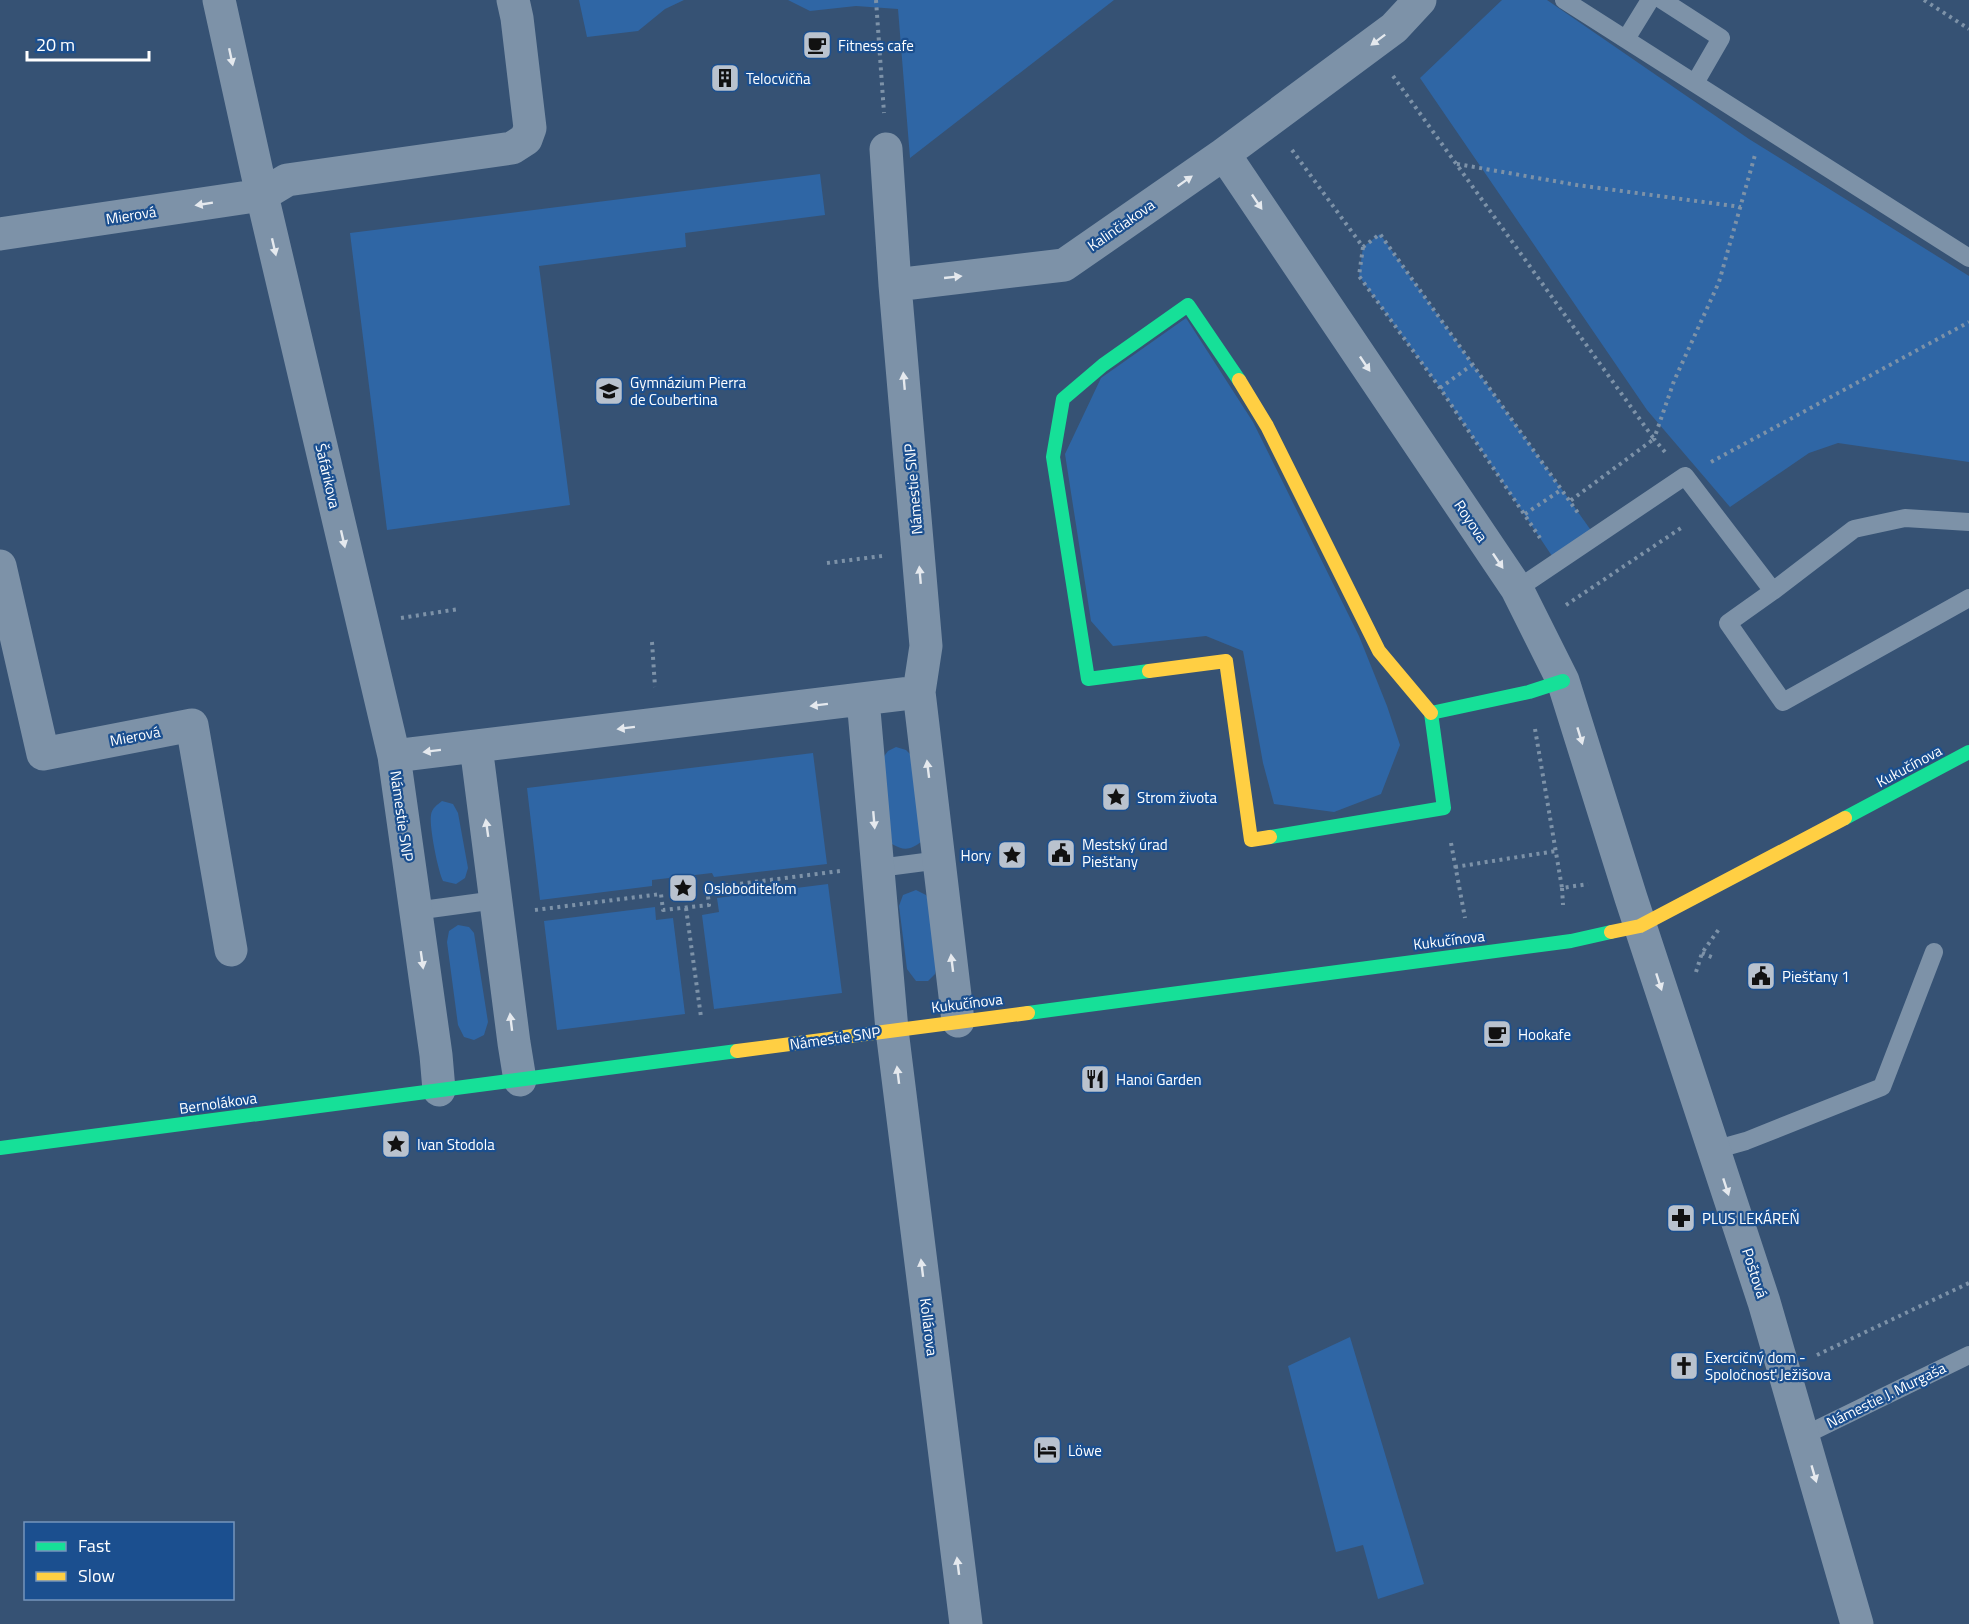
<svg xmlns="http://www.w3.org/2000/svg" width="1969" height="1624" viewBox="0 0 1969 1624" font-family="'Titillium Web',sans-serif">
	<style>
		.green { fill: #2f66a5 }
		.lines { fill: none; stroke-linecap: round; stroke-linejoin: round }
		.path { stroke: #7d92a8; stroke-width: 4; stroke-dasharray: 3 4.5; stroke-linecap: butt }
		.lane { stroke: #7d92a8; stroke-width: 18 }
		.street { stroke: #7d92a8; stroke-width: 33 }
		.fast { stroke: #16e098; stroke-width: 14 }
		.slow { stroke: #ffcf43; stroke-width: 14 }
		.oneway { fill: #e5e9ee }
		.labels { text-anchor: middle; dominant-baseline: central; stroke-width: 4.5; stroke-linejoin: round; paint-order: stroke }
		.poi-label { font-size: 15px; fill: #fff; stroke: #1b4f8f; text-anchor: start }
		.street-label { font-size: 15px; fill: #fff; stroke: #1b4f8f }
	</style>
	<rect width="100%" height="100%" fill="#365274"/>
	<path class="green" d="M579 0H684L665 9 638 31 587 37Z
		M788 0H1114L910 158 898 9 856 6 810 11Z
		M1502 0H1547L1749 139 1969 276V462L1838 443 1809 453 1730 507 1647 410 1420 78Z
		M820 174 825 215 685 233 686 247 539 266 570 505 387 530 350 233Z
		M1380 234 1595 536 1556 562 1440 388 1359 276 1363 247Z
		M1186 318 1253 422 1359 636 1387 706 1400 745 1381 794 1334 812 1274 804 1263 763 1243 651 1206 636 1113 646 1091 621 1065 454 1101 378Z
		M896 747 906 750 911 755 921 842C910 850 904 851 892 844L882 759 888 751Z
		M813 753 827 864 714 877 712 873 652 880V886L540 900 527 788Z
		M442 801 453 804 458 813 468 868 465 878 456 884 443 881C438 871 429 826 431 815 432 808 437 805 442 801Z
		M828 884 842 993 714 1009 702 915 719 912 717 898Z
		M916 890 926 895 930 903 937 965 935 974 928 981H916L907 969 899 906 903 895Z
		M655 907 656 920 673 918 685 1014 557 1030 544 921Z
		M458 925 469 927 474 933 488 1022 484 1035 474 1040 464 1037 458 1025 447 942 449 931Z
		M1350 1337 1424 1584 1378 1599 1363 1545 1336 1552 1288 1366Z"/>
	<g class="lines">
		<path class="path" d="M876 0 884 113
			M1924 0 1969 29
			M1393 76 1654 439 1570 501
			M1292 150 1363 247 1380 234 1578 513
			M1457 164 1577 185 1741 207
			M1363 247 1359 276 1440 388 1540 538
			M1440 388 1472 365
			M1665 452 1654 439 1674 381 1719 282 1755 155
			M1711 462 1969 322
			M1525 514 1561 490
			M827 563 882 556
			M1566 605 1684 526
			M401 618 459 609
			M652 642 655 687
			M1535 729 1562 888 1588 884
			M1451 843 1465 918
			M1455 867 1556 851
			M1562 888 1563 905
			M686 908 701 1017
			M535 910 661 894 663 910 709 905 707 888 840 871
			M1702 953 1714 958
			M1696 972 1702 953 1719 929
			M1817 1355 1969 1283"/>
		<path class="lane" d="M1564 0 1969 258
			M1662 0 1721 38 1695 83
			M1626 39 1650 0
			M1517 589 1685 476 1773 591 1854 529 1905 518 1969 522
			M1773 591 1728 623 1783 702 1969 598
			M879 868 940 860
			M415 911 496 900
			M1714 1150 1746 1141 1882 1087 1934 952
			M1803 1436 1969 1355"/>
		<path class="street" d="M219 0 262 195 394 756 436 1055 439 1090
			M886 149 895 285 926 646 919 692 958 1021
			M1224 154 1517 589 1563 681 1631 898 1764 1302 1857 1624
			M0 234 262 195 287 180 512 148 526 139 530 128 517 18 513 0
			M895 285 1064 265 1224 154 1394 28 1420 0
			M0 566 43 754 192 725 231 950
			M863 699 892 1030 966 1624
			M476 746 514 1043 520 1080
			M394 756 919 692"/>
		<path class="fast" d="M1149 671 1088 679 1053 457 1063 399 1103 365 1188 305 1239 380
			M1845 818 1969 752
			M1270 837 1444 808 1431 713 1529 692 1563 681
			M1028 1013 1571 941 1611 932
			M0 1148 737 1051"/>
		<path class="slow" d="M1239 380 1267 426 1379 651 1431 713
			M1149 671 1226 661 1251 840 1270 837
			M1611 932 1640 926 1845 818
			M737 1051 1028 1013"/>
	</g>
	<defs><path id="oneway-solid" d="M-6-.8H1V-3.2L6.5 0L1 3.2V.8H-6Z" transform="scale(1.5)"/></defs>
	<g class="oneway">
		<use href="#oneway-solid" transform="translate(1378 40) rotate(143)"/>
		<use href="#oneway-solid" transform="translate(231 57) rotate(78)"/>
		<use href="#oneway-solid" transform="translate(1185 181) rotate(-35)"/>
		<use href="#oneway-solid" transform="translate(1257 202) rotate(56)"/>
		<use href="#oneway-solid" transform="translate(204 204) rotate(171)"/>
		<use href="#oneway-solid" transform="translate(274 247) rotate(77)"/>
		<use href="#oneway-solid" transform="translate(953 277) rotate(-6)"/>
		<use href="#oneway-solid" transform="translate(1365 364) rotate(56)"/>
		<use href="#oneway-solid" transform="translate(904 381) rotate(-95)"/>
		<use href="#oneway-solid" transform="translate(343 539) rotate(77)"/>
		<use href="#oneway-solid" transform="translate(1498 561) rotate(56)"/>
		<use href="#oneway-solid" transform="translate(920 575) rotate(-95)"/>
		<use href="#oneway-solid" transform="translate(819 705) rotate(173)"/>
		<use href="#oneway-solid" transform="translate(626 728) rotate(173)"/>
		<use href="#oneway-solid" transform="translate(1580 736) rotate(73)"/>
		<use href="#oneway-solid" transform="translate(432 751) rotate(173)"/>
		<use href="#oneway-solid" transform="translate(928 769) rotate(-97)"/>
		<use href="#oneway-solid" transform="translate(874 820) rotate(85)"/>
		<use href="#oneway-solid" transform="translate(487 828) rotate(-98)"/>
		<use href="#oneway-solid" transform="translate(422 960) rotate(82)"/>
		<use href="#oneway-solid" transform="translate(952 963) rotate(-97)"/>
		<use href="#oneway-solid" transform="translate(1659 982) rotate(72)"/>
		<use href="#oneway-solid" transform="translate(511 1022) rotate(-97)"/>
		<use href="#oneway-solid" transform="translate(898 1075) rotate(-97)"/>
		<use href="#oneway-solid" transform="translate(1726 1187) rotate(72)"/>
		<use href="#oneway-solid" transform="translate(922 1268) rotate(-97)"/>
		<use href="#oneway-solid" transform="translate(1814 1474) rotate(74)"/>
		<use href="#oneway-solid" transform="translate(958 1566) rotate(-97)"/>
	</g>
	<defs>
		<g id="cafe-square" transform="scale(1.5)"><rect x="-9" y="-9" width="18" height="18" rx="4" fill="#b9c2ce" stroke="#1b4f8f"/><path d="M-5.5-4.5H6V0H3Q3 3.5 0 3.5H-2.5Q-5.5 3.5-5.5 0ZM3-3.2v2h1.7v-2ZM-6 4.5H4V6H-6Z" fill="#111"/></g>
		<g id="building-square" transform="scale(1.5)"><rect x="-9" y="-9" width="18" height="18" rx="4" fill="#b9c2ce" stroke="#1b4f8f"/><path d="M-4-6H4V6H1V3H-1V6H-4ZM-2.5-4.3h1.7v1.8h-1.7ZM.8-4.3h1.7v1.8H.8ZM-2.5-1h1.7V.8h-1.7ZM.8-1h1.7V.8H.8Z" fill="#111"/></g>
		<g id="university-square" transform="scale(1.5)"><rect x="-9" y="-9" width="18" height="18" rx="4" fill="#b9c2ce" stroke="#1b4f8f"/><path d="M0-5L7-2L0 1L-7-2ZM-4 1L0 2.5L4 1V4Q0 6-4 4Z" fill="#111"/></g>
		<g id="sight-square" transform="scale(1.5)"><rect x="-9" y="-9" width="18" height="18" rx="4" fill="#b9c2ce" stroke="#1b4f8f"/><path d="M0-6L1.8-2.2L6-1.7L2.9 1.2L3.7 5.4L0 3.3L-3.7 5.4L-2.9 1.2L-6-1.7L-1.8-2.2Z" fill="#111"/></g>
		<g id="civic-square" transform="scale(1.5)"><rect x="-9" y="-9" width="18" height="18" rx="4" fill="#b9c2ce" stroke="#1b4f8f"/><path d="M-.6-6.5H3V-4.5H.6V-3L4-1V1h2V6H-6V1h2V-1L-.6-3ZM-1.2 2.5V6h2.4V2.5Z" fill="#111"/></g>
		<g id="restaurant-square" transform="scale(1.5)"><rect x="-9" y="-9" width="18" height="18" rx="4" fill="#b9c2ce" stroke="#1b4f8f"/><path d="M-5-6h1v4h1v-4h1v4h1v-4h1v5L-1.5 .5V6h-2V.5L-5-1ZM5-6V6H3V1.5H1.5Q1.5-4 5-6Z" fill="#111"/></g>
		<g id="pharmacy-square" transform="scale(1.5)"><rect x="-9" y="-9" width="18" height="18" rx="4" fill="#b9c2ce" stroke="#1b4f8f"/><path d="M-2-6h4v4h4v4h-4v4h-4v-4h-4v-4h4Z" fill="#111"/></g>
		<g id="church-square" transform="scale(1.5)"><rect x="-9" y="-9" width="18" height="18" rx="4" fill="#b9c2ce" stroke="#1b4f8f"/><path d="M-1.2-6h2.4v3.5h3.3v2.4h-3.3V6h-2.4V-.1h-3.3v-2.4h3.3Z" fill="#111"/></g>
		<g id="hotel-square" transform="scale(1.5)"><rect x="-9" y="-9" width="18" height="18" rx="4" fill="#b9c2ce" stroke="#1b4f8f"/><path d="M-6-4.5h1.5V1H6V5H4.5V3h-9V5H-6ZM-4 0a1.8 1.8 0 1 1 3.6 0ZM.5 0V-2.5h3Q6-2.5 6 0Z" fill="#111"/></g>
	</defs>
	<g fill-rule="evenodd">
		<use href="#cafe-square" x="817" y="45"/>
		<use href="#building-square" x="725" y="78"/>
		<use href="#university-square" x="609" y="391"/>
		<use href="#sight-square" x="1116" y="797"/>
		<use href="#civic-square" x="1061" y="853"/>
		<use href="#sight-square" x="1012" y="855"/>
		<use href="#sight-square" x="683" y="888"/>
		<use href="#civic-square" x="1761" y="976"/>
		<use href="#cafe-square" x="1497" y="1034"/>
		<use href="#restaurant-square" x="1095" y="1079"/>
		<use href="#sight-square" x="396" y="1144"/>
		<use href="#pharmacy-square" x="1681" y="1218"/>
		<use href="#church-square" x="1684" y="1366"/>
		<use href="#hotel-square" x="1047" y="1450"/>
	</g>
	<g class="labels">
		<g class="poi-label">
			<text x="838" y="45">Fitness cafe</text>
			<text x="746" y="78">Telocvičňa</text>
			<text x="630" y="382">Gymnázium Pierra<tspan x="630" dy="17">de Coubertina</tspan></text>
			<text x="1137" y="797">Strom života</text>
			<text x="1082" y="844">Mestský úrad<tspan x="1082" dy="17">Piešťany</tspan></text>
			<text x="991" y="855" text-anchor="end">Hory</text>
			<text x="704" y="888">Osloboditeľom</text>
			<text x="1782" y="976">Piešťany 1</text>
			<text x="1518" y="1034">Hookafe</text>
			<text x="1116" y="1079">Hanoi Garden</text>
			<text x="417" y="1144">Ivan Stodola</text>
			<text x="1702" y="1218">PLUS LEKÁREŇ</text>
			<text x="1705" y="1357">Exercičný dom -<tspan x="1705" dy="17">Spoločnosť Ježišova</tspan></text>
			<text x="1068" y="1450">Löwe</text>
		</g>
		<g class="street-label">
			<text transform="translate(131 215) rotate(-9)">Mierová</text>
			<text transform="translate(1121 225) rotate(-35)">Kalinčiakova</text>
			<text transform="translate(328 476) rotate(77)">Šafárikova</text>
			<text transform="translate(913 489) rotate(-95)">Námestie SNP</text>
			<text transform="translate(1471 521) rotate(56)">Royova</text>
			<text transform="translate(135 736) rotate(-11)">Mierová</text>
			<text transform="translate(1909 766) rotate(-28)">Kukučínova</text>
			<text transform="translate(402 816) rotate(82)">Námestie SNP</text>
			<text transform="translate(1449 940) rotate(-7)">Kukučínova</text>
			<text transform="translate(967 1003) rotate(-7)">Kukučínova</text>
			<text transform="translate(835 1038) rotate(-8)">Námestie SNP</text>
			<text transform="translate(218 1103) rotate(-8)">Bernolákova</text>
			<text transform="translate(1755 1273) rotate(72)">Poštová</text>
			<text transform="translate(929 1327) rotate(83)">Kollárova</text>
			<text transform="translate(1886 1395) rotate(-26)">Námestie J. Murgaša</text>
		</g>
	</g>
	<rect x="24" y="1522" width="210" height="78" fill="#1b4f8f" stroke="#7695bc" stroke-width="1.5"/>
	<rect x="36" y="1542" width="30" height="9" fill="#16e098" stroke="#7695bc" stroke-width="1.5"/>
	<text x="78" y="1552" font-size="18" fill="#ffffff">Fast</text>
	<rect x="36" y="1572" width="30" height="9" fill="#ffcf43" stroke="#7695bc" stroke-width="1.5"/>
	<text x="78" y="1582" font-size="18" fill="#ffffff">Slow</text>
	<path d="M27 51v9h122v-9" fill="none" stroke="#ffffff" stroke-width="3"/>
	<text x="36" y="51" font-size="18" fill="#ffffff" stroke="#1b4f8f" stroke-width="4.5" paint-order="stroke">20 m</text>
</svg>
